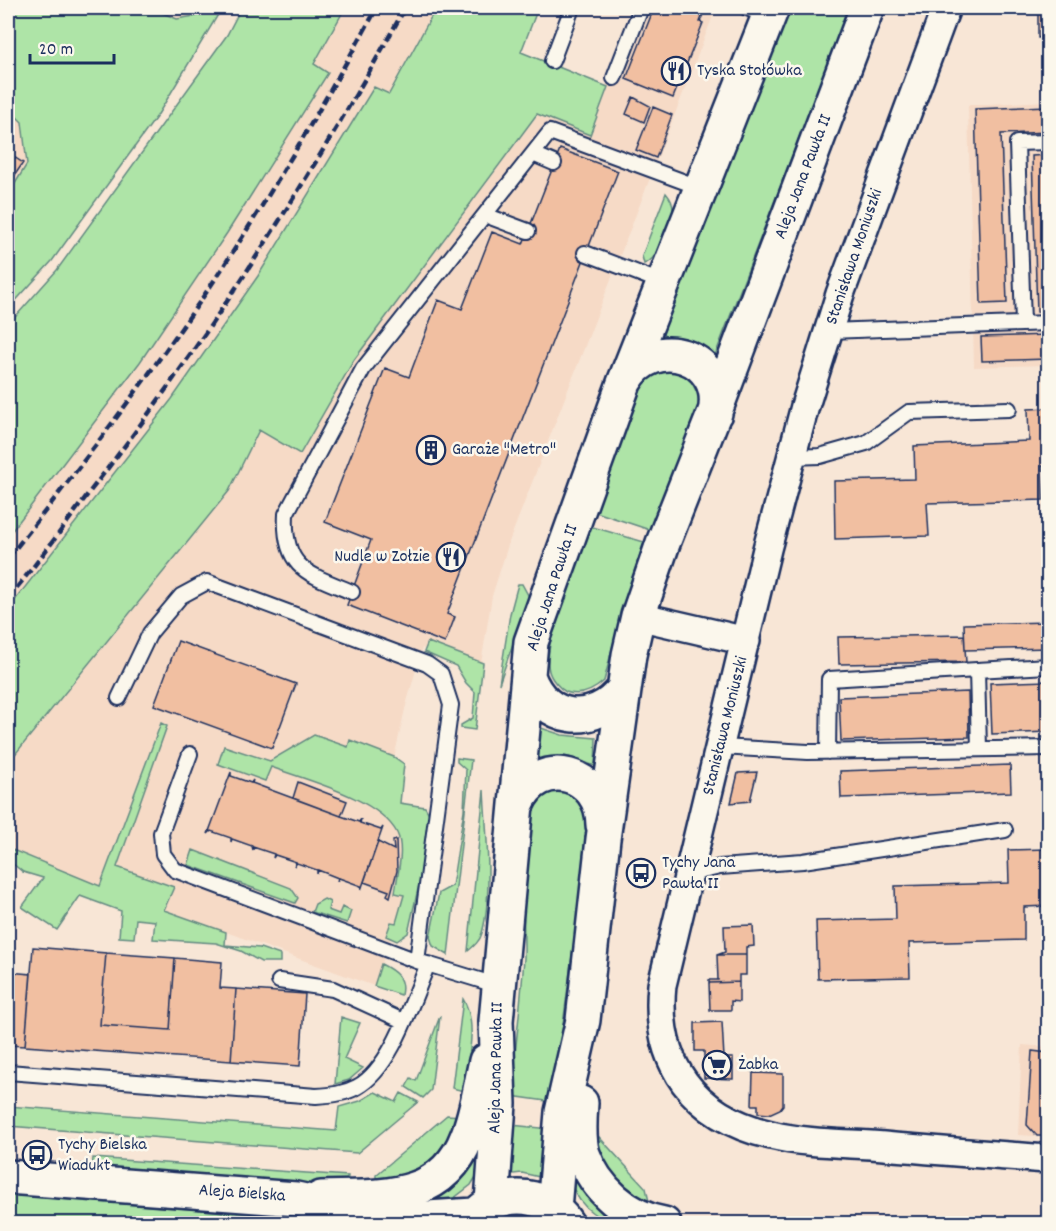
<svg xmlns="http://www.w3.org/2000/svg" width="1056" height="1231" viewBox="0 0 1056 1231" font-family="Dekko,sans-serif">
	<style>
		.built { fill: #f6dac6 }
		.green { fill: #aee4a7; stroke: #648a82; stroke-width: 1.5 }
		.building { fill: #f1bfa1; stroke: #1b2f5e; stroke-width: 1.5 }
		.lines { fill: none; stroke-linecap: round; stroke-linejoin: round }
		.service-casing { stroke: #1b2f5e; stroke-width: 18 }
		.minor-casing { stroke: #1b2f5e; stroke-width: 32 }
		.tertiary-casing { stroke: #1b2f5e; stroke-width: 38 }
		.secondary-casing { stroke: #1b2f5e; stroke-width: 38 }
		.service { stroke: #fbf7ec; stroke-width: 14 }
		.minor { stroke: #fbf7ec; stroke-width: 27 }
		.tertiary { stroke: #fbf7ec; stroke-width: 33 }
		.secondary { stroke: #fbf7ec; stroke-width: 33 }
		.rail { stroke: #1b2f5e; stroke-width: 4.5; stroke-dasharray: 9 4.5; stroke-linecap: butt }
		.labels { text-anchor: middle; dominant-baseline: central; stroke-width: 5; stroke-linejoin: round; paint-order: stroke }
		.poi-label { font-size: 18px; fill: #1b2f5e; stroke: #fbf7ec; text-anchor: start }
		.street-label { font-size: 18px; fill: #1b2f5e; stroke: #fbf7ec }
	</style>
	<rect width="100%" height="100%" fill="#f8e6d6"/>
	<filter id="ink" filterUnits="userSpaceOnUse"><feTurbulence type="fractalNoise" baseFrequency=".0167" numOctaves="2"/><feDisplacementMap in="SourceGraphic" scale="12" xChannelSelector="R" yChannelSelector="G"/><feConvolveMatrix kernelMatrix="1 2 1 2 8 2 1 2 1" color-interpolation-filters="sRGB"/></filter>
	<g filter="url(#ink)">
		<path class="built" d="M151 8H204L201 15 177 19Z
			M345 8H436L389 95 374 87 258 276 172 399 8 609V536L140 362 227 233 327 73 313 64Z
			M632 8H716L509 542 492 596 480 670 422 648 405 709 392 767 402 770 400 803 425 807 420 856 374 986 94 884 8 848V763L229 491 259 430 300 453 354 360 538 114 590 135Z
			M1048 101V365L974 367 968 105Z
			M8 108 22 122 27 164 8 195Z
			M1022 1045 1048 1047V1137L1018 1135Z"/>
		<path class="green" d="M8 8H151L177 19 200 15 204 8H222L157 116 52 261 8 309V195L27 164 22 122 8 108Z
			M241 8H345L314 64 328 73 227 233 140 362 8 536V325L57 270 227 35Z
			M436 8H538L521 52 608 87 590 135 537 114 354 360 300 454 259 430 229 491 8 763V609L172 399 258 276 374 87 389 94Z
			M788 8H849L714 358C697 335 673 345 661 333Z
			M666 193C671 199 673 203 673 211 673 224 658 260 644 264L642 256Z
			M671 369 688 375 699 397V408L650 530 593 511 645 379 653 373Z
			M586 525 644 542 622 610 604 681C594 690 580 697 566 692 559 688 551 679 549 671 542 646 577 553 586 525Z
			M518 584H522L529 597 499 684 510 614Z
			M428 642 483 663 475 730 461 728V725L473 718 475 692 466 683 456 666 424 652Z
			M161 723 167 726 117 867 174 887 164 910 226 932 225 945 260 948 280 955V962H261L241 951 216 943 153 939 155 921 136 919 134 938 119 937 121 911 80 896 57 930 22 907 43 878 23 872 8 860V848L100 886Z
			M538 727 562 735 596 738 595 766 569 757 535 761Z
			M314 735 348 747 350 740 394 757 404 764 400 803 425 807 429 814 420 880 408 933 397 941 386 936 391 922 396 923 404 895 395 893C397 876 405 849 397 833 379 798 306 780 271 767L265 781 218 764 224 746 270 761Z
			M457 758 471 760 448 955 433 946 430 937 439 893 452 886 464 810 466 770 457 762Z
			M565 789 584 802 589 825 553 1102 511 1096C515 1050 521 1004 524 958 525 928 517 820 535 799 542 791 555 791 565 789Z
			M484 790C486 832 493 894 482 933 480 941 474 946 468 951Z
			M193 850 291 888 298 898 295 903 188 865Z
			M324 899 330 902 328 910 339 914 342 907 351 911 347 923 312 912 315 904Z
			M381 964C395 971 405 978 401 995L374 986Z
			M463 999C479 1024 467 1063 464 1091L452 1088Z
			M440 1016 431 1090 423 1098 406 1087 411 1078 416 1081Z
			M341 1017 360 1023 344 1059 363 1068 349 1080 335 1084Z
			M375 1092 396 1102 401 1093 418 1102 357 1153 8 1126V1106L336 1131 339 1107 360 1101Z
			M447 1115 461 1116 435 1170 376 1185V1175Z
			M482 1122V1167L471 1185 454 1198 438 1207 414 1209Z
			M511 1125 550 1129 544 1178 522 1173 505 1175Z
			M591 1134 599 1137 646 1188 650 1206 618 1189Z
			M571 1148 625 1224C601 1223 580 1208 572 1185 568 1175 571 1159 571 1148Z
			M93 1158 348 1176 347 1186 92 1168Z
			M8 1195 347 1221V1224L8 1223Z"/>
		<path class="building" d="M654 8 705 9 700 22 703 23 673 98 626 79Z
			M1038 8H1048V37L1038 38Z
			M633 97 650 106 644 122 626 114Z
			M1048 106V132L1001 134 1007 303 981 304 975 109Z
			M653 107 672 115 656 158 636 150Z
			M560 149 618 171 447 614 455 617 445 643 347 605 371 540 325 522 385 368 409 377 438 300 462 309 492 232 523 244Z
			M8 153 23 163 8 185Z
			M1048 155V312H1037L1032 156Z
			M1048 335V359L982 361 981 337Z
			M1048 408V466H1042L1043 500 927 503 929 536 835 539 834 481 915 479 914 446 1029 441 1028 409Z
			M1048 622V648L965 650 964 624Z
			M964 635 966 662 839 664 838 637Z
			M178 641 296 684 272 748 154 705Z
			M1048 681V732L992 734 990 683Z
			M968 692 969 737 841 741 839 697Z
			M1010 765 1011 792 841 798 840 771Z
			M231 772V776L251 783 253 780 252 783 341 816 359 822 361 819 360 823 381 830 383 827 361 890V886L339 878 337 881 338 878 318 870 317 874V870L297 863 294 866 296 862 275 855 273 858 274 854 253 847V850L252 846 232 839 231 842V838L211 831 208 834Z
			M757 772 750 801 731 803 738 773Z
			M298 782 347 801 341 816 293 798Z
			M396 840 397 871 390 897 387 895 389 891 364 882 378 842 394 850 393 841Z
			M1048 849V906L1024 907V940L909 943 910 977 818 979 816 921 896 919 895 886 1009 883 1008 850Z
			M753 925 754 946 746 947V955H717L725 952 724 926Z
			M33 947 106 953 100 1025 170 1030 175 958 222 962 220 988 236 989 231 1061 25 1046Z
			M106 953 175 958 170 1030 100 1025Z
			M717 955H746V975H739V982L709 983V980H718Z
			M8 972 31 974 25 1046 8 1045Z
			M739 982V1002L731 1001V1010H710L709 983Z
			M236 989 305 994 300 1066 231 1061Z
			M722 1022 724 1058H733V1079L704 1078V1051H695V1023Z
			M1032 1051 1048 1053V1136H1037L1027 1125Z
			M753 1073 783 1074V1105L780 1109 769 1114 758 1113V1105H752Z"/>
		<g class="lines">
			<g class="service-casing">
				<path id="service" d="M747 8 768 16
					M552 61 572 8
					M614 78 641 8
					M533 154 554 163
					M485 215 528 231
					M585 253 664 283
					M1023 323 1017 143 1048 142
					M829 331 1048 323
					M792 457 820 456 866 443 909 412 1009 409
					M352 592C308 574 283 569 286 514L363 369 550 132 701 188
					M119 698 150 633 181 596 207 582 427 664 441 674 451 705 417 961 499 986
					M721 747 808 752 1048 748
					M979 749 977 670 1048 666
					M828 752 829 679 977 670
					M190 754 161 833 163 854 175 870 417 961
					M690 874 720 867 803 861 1005 830
					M279 981 333 989 403 1021
					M8 1072 316 1096C331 1095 344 1094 357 1087 392 1068 412 1001 428 964"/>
			</g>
			<g class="minor-casing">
				<path id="minor" d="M946 8 840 294 805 406 767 549 662 985C654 1063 694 1117 771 1135 807 1144 847 1143 884 1146 939 1151 994 1155 1048 1159
					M638 616 746 641"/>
			</g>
			<g class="tertiary-casing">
				<path id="tertiary" d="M625 381C653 331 727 356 715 413
					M528 676C545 723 594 728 624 689
					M517 804C539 753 603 772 603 825
					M581 1103C580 1119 578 1139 583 1154 595 1188 627 1218 664 1224
					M321 1198C379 1196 442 1203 467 1137 477 1113 480 1086 486 1061
					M492 1202 499 1104 496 1021 531 642 624 383 772 8
					M554 1209 562 1112 583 1020 603 839 629 655 638 616 663 543 714 414 867 8"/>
			</g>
			<g class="secondary-casing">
				<path id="secondary" d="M8 1177 296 1199 368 1214 428 1218 474 1215
					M469 1224C492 1189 544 1187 567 1224"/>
			</g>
			<use href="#service" class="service"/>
			<use href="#minor" class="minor"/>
			<use href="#tertiary" class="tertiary"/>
			<use href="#secondary" class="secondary"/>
			<path class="rail" d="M8 558C75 474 140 388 201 300 265 206 322 106 377 8
				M8 598C37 564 64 526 91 490 209 338 312 176 405 8"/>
		</g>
	</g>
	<defs>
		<g id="restaurant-ring" transform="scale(1.5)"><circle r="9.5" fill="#fbf7ec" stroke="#1b2f5e" stroke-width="1.5"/><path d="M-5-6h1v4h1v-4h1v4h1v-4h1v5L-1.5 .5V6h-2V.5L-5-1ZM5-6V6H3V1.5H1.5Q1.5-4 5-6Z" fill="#1b2f5e"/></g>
		<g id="building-ring" transform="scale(1.5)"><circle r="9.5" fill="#fbf7ec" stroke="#1b2f5e" stroke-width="1.5"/><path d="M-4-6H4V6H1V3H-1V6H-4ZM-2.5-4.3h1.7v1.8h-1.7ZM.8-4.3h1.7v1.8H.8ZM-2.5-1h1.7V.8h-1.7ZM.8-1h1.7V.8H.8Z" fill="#1b2f5e"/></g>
		<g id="bus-ring" transform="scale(1.5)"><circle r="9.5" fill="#fbf7ec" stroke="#1b2f5e" stroke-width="1.5"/><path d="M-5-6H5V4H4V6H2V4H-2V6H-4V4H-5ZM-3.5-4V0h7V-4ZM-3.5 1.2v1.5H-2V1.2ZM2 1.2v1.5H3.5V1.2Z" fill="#1b2f5e"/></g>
		<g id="supermarket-ring" transform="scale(1.5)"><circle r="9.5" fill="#fbf7ec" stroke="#1b2f5e" stroke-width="1.5"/><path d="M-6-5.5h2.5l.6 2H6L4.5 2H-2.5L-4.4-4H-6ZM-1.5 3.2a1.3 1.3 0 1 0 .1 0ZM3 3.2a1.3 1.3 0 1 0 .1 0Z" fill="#1b2f5e"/></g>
	</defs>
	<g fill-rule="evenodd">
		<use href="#restaurant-ring" x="676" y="71"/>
		<use href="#building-ring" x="431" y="450"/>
		<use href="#restaurant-ring" x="451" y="557"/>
		<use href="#bus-ring" x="641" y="873"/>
		<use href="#supermarket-ring" x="717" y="1065"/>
		<use href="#bus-ring" x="37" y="1155"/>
	</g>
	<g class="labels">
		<g class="poi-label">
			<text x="697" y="71">Tyska Stołówka</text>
			<text x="452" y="450">Garaże "Metro"</text>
			<text x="430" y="557" text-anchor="end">Nudle w Zołzie</text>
			<text x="662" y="863">Tychy Jana<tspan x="662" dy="21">Pawła II</tspan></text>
			<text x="738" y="1065">Żabka</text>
			<text x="58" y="1145">Tychy Bielska<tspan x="58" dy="21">Wiadukt</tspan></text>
		</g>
		<g class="street-label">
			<text transform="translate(804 177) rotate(-69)">Aleja Jana Pawła II</text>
			<text transform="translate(855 257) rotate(-71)">Stanisława Moniuszki</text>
			<text transform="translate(553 588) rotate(-72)">Aleja Jana Pawła II</text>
			<text transform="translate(726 726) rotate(-76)">Stanisława Moniuszki</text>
			<text transform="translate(497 1068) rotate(-89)">Aleja Jana Pawła II</text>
			<text transform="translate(242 1194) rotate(4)">Aleja Bielska</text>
		</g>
	</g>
	<rect width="1056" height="1231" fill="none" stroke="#fbf7ec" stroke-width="30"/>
	<rect x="15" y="15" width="1026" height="1201" fill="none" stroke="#1b2f5e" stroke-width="2" filter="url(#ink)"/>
	<path d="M30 54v9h84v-9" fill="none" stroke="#1b2f5e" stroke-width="3"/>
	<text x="39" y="54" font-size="18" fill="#1b2f5e" stroke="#fbf7ec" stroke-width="4.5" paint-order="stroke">20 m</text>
</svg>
